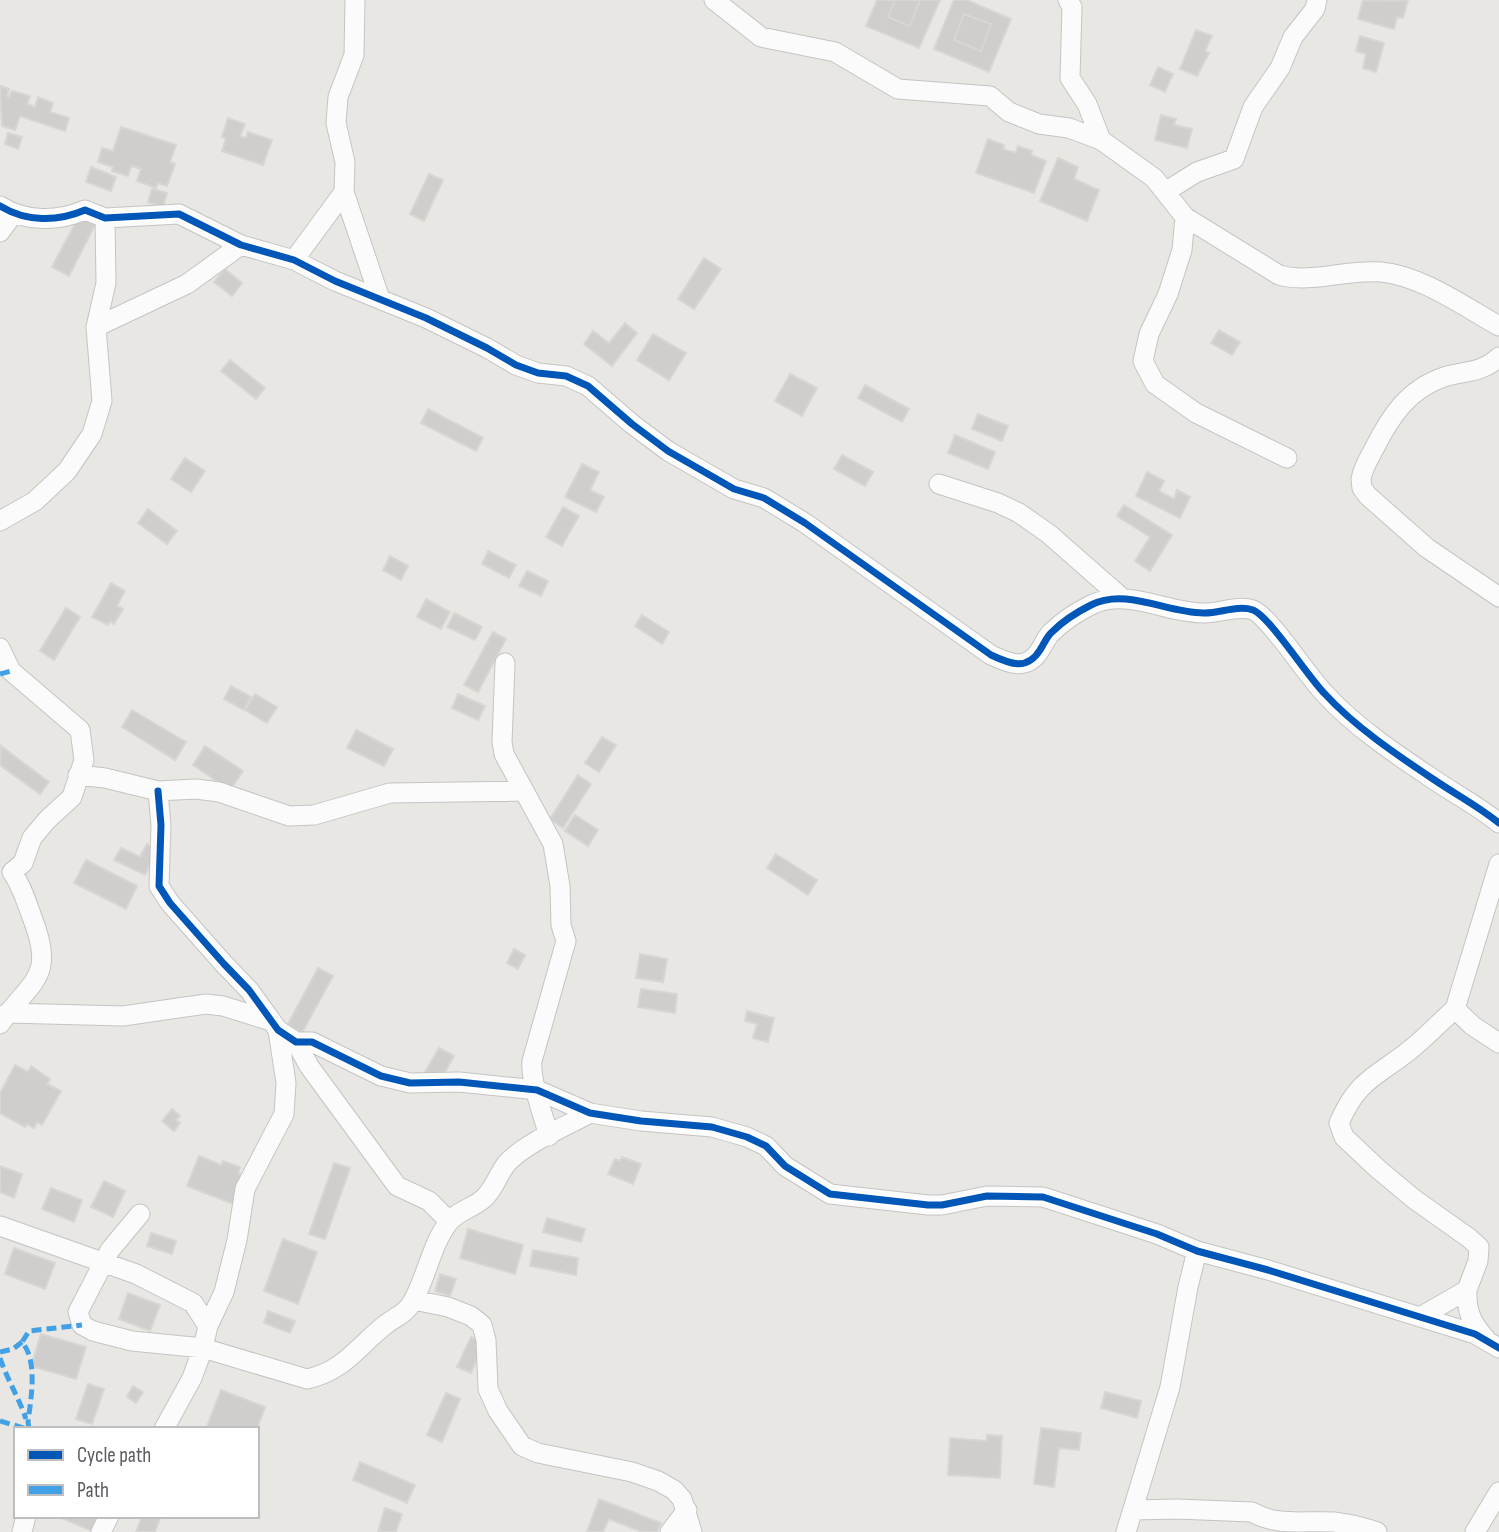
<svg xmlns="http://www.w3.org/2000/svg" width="1499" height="1532" viewBox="0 0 1499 1532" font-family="'Sofia Sans Condensed',sans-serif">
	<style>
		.building { fill: #cfcecc; stroke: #d8d6d2; stroke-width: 2; fill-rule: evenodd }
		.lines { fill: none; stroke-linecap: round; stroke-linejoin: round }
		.minor-casing { stroke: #c4c4c4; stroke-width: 21 }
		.minor { stroke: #fcfbfb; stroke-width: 19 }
		.quiet { stroke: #42a1e6; stroke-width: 5; stroke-dasharray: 10 5; stroke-linecap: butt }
		.cycleway-casing { stroke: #fff; stroke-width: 11 }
		.cycleway { stroke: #0057b8; stroke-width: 7 }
	</style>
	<rect width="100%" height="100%" fill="#e8e7e3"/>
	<path class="building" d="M877 0H895L888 17 910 26 920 0H940L919 48 866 26Z
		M895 0H920L910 26 888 17Z
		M954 0H967L1011 19 989 72 934 49ZM964 14 991 24 981 51 954 40Z
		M1363 0 1393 1 1408 0 1403 18 1397 17 1394 29 1358 19Z
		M964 14 991 24 981 51 954 40Z
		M1196 30 1212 36 1205 51 1209 53 1197 76 1180 69Z
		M1360 36 1384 43 1376 72 1363 68 1366 54 1356 51Z
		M1158 67 1173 74 1165 92 1150 85Z
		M0 86 9 89 7 96 9 97 12 91 30 96 27 104 35 107 38 97 53 103 50 112 69 118 65 131 20 116 15 130 2 126Z
		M1161 115 1176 119 1174 125 1192 129 1187 148 1155 140Z
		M228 118 245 124 240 136 246 138 248 132 272 140 263 165 222 151 226 138 222 137Z
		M121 127 176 145 170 162 175 164 167 186 158 183 156 188 137 181 141 169 131 166 128 176 112 171 113 167 98 162 102 148 113 151Z
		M8 133 22 137 18 149 5 144Z
		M988 139 1004 145 1003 149 1016 153 1018 146 1032 151 1031 155 1046 161 1034 193 976 173Z
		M1058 158 1078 167 1074 179 1099 190 1087 221 1040 201Z
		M91 167 116 177 111 191 86 182Z
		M429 174 443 180 424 221 410 214Z
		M152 189 167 193 163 207 148 202Z
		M79 216 95 225 69 276 52 267Z
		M704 258 721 269 694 309 678 299Z
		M225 269 242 283 232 296 214 282Z
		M625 323 637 333 612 366 584 344 593 331 609 343Z
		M1219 330 1240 342 1232 355 1211 343Z
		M653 334 686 353 669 380 637 360Z
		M230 360 265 388 256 399 221 371Z
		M790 374 817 388 802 416 775 401Z
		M865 385 909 409 902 422 858 398Z
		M428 409 483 438 476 451 421 423Z
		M978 414 1008 426 1002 441 972 429Z
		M955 435 995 452 988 469 948 453Z
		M842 455 873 472 865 486 834 469Z
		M185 458 205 471 191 492 171 479Z
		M582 464 599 472 590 490 604 497 596 512 565 497Z
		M1147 472 1164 481 1159 491 1174 499 1177 490 1190 497 1180 518 1136 496Z
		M1124 505 1172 535 1150 571 1135 561 1150 537 1117 516Z
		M563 507 579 516 562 546 546 537Z
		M148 509 177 531 167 544 138 523Z
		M488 551 516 565 509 578 482 564Z
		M390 556 408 566 401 580 383 570Z
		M527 571 548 581 541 596 519 586Z
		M111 583 125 591 117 606 123 609 114 624 110 621 108 625 92 617Z
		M426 599 450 612 441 629 417 617Z
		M66 608 80 617 54 660 40 651Z
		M454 613 482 627 475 640 447 627Z
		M642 615 669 632 662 644 635 626Z
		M493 632 506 639 478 692 464 685Z
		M231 686 251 697 244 710 224 699Z
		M255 694 277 707 267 723 245 710Z
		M458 694 485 706 478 720 452 708Z
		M132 710 186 742 175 760 122 727Z
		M356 730 393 749 384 766 347 748Z
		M602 737 616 745 599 772 585 763Z
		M1 746 49 782 40 794 0 765Z
		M205 746 243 771 230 790 193 765Z
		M578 775 591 784 563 828 550 819Z
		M575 815 598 830 588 846 565 831Z
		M147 844 158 850 145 875 114 860 121 848 140 857Z
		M776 854 817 880 808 895 767 868Z
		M86 860 137 886 126 909 74 883Z
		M514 949 525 955 518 969 507 963Z
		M640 954 667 959 663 982 636 978Z
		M318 968 333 976 302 1033 288 1024Z
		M641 989 677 994 675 1013 638 1007Z
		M747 1011 774 1018 768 1042 753 1038 757 1024 745 1021Z
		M439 1048 454 1056 440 1081 425 1072Z
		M15 1065 28 1072 31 1066 50 1079 47 1084 61 1091 42 1125 37 1122 34 1128 27 1124 25 1127 0 1113V1093Z
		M172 1109 180 1116 176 1120 180 1123 174 1131 162 1121Z
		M199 1156 221 1165 223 1161 240 1167 238 1173 244 1176 233 1204 187 1186Z
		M622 1157 641 1164 633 1184 608 1174 615 1159 620 1161Z
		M334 1163 350 1168 325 1239 309 1234Z
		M0 1166 22 1174 14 1198 0 1192Z
		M104 1181 125 1191 113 1217 91 1207Z
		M51 1188 82 1200 74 1222 42 1209Z
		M547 1218 585 1229 581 1242 543 1232Z
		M468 1229 523 1245 515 1274 460 1258Z
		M151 1233 176 1241 172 1254 147 1246Z
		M283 1239 317 1252 298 1304 264 1291Z
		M14 1248 55 1263 45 1289 5 1274Z
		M533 1250 578 1258 576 1275 530 1266Z
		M440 1274 456 1279 450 1296 435 1291Z
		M128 1293 160 1305 150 1331 119 1319Z
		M268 1311 295 1321 290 1333 264 1323Z
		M41 1334 86 1347 76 1379 31 1366Z
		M471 1337 484 1343 471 1373 457 1367Z
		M88 1384 104 1389 92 1424 76 1419Z
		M133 1386 143 1392 136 1403 127 1397Z
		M221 1390 265 1407 257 1429H206Z
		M1105 1392 1141 1401 1137 1418 1101 1408Z
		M446 1393 460 1399 442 1442 427 1435Z
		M1041 1428 1081 1433 1079 1450 1059 1448 1054 1487 1034 1484Z
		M987 1435 1002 1436 1000 1478 948 1475 950 1438 987 1441Z
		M360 1462 415 1485 407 1503 353 1480Z
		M599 1499 661 1523 657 1532H642L609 1519 603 1532H587Z
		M385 1508 402 1514 396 1532H378Z
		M57 1516H98L92 1531Z
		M142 1516H161L155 1532H136Z"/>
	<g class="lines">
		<g class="minor-casing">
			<path id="minor" d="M355 0 354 55 338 97 336 123 345 162 344 192 380 299
				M714 0 761 37 835 52 898 89 990 96 1009 112 1039 124 1069 128 1101 140 1154 178 1185 217 1279 275C1311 284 1346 269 1381 272 1422 276 1463 306 1499 326
				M1068 0 1072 7 1070 78 1087 104 1101 140
				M1165 192 1197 172 1234 159 1253 107 1280 68 1293 37 1315 9 1317 0
				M0 206C26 222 57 222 85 210L105 218 179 214 241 245 294 260 335 281 426 318 487 348 516 365 538 373 566 376 588 386 632 424 668 451 734 489 764 498 805 523 991 655C1010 664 1027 671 1040 650 1044 644 1047 636 1052 632 1062 622 1079 611 1091 605 1127 587 1168 614 1205 613 1220 613 1238 605 1253 610 1270 617 1308 677 1325 694 1354 726 1397 755 1433 779 1455 794 1478 806 1499 823
				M1185 217 1182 250 1168 294 1149 334 1143 361 1155 384 1196 413 1287 458
				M0 232 13 214
				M294 260 344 192
				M96 327 187 284 241 245
				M1499 357C1480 374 1466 370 1444 377 1408 389 1390 417 1374 449 1369 458 1363 468 1361 479L1362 488 1368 496 1427 548 1499 597
				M939 484 998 503 1019 513 1049 534 1123 599
				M0 521 35 501 67 471 92 434 102 401 96 327 106 283 105 218
				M0 648 11 671 80 730 84 760 72 797 47 820 32 838 23 863 12 872C22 886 26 901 32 917 56 978 32 979 0 1024
				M505 663 502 742 504 754 553 844 560 886 561 925 566 941 532 1061C530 1080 543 1115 549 1136
				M78 775 105 778 158 791 196 789 219 792 289 816 314 815 390 793 523 791
				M158 791 161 825 159 886 170 903 224 964 249 990 278 1030 296 1042H312L381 1076 410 1083 459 1082 537 1090 590 1113 641 1121 712 1127 747 1137 766 1146 785 1166 830 1194 928 1205H942L987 1196 1043 1197 1157 1234 1197 1251 1268 1270 1475 1334 1499 1348
				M1499 864 1455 1009 1473 1026 1499 1043
				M7 1013 123 1016 206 1004 223 1006 271 1021
				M296 1042 309 1066 397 1186 429 1201 449 1221
				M140 1214 110 1250 78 1312 82 1325 93 1331 132 1341 203 1348 307 1379C344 1371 357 1347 385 1325 395 1317 406 1314 413 1301 427 1276 431 1246 448 1223 457 1211 473 1208 483 1199 494 1190 498 1174 507 1163 527 1142 565 1127 590 1113
				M0 1226 136 1274 193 1303 208 1326
				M1467 1290C1466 1311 1472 1324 1486 1339
				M414 1300 448 1307 471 1316 482 1325 486 1340 488 1389 498 1411 522 1446 538 1453 632 1472 658 1481 674 1490 682 1499 692 1532
				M1420 1317 1467 1290 1478 1261 1479 1247 1469 1238 1414 1199 1378 1169 1344 1137 1339 1123C1358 1079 1376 1077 1410 1050 1426 1037 1440 1022 1455 1009
				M164 1429 192 1378 203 1348 208 1326 224 1292 237 1240 245 1189 284 1114 286 1083 278 1030
				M1133 1510 1177 1509 1252 1512C1277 1527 1306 1520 1334 1522 1348 1524 1363 1527 1377 1532
				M22 1532 26 1516
				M101 1532 109 1516
				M670 1532 687 1510
				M1126 1532 1170 1387 1188 1287 1197 1251
				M1475 1532 1499 1492"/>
		</g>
		<use href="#minor" class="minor"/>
		<path class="quiet" d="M0 674 11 671
			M0 1352 13 1349 22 1342
			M0 1358C7 1379 19 1398 26 1419
			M0 1421 27 1429
			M29 1429 28 1422C31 1398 38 1361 22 1342L29 1331 82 1325"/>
		<g class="cycleway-casing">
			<path id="cycleway" d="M0 206C26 222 57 222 85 210L105 218 179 214 241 245 294 260 335 281 426 318 487 348 516 365 538 373 566 376 588 386 632 424 668 451 734 489 764 498 805 523 991 655C1010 664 1027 671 1040 650 1044 644 1047 636 1052 632 1062 622 1079 611 1091 605 1127 587 1168 614 1205 613 1220 613 1238 605 1253 610 1270 617 1308 677 1325 694 1354 726 1397 755 1433 779 1455 794 1478 806 1499 823
				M158 791 161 825 159 886 170 903 224 964 249 990 278 1030 296 1042H312L381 1076 410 1083 459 1082 537 1090 590 1113 641 1121 712 1127 747 1137 766 1146 785 1166 830 1194 928 1205H942L987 1196 1043 1197 1157 1234 1197 1251 1268 1270 1475 1334 1499 1348"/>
		</g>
		<use href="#cycleway" class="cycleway"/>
	</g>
	<rect x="14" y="1427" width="245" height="91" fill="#ffffff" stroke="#bdbebf" stroke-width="2"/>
	<rect x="28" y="1450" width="35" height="10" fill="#0057b8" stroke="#bdbebf" stroke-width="2"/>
	<text x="77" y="1462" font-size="21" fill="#595c60">Cycle path</text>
	<rect x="28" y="1485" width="35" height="10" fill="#42a1e6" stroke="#bdbebf" stroke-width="2"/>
	<text x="77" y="1497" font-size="21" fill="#595c60">Path</text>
</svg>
